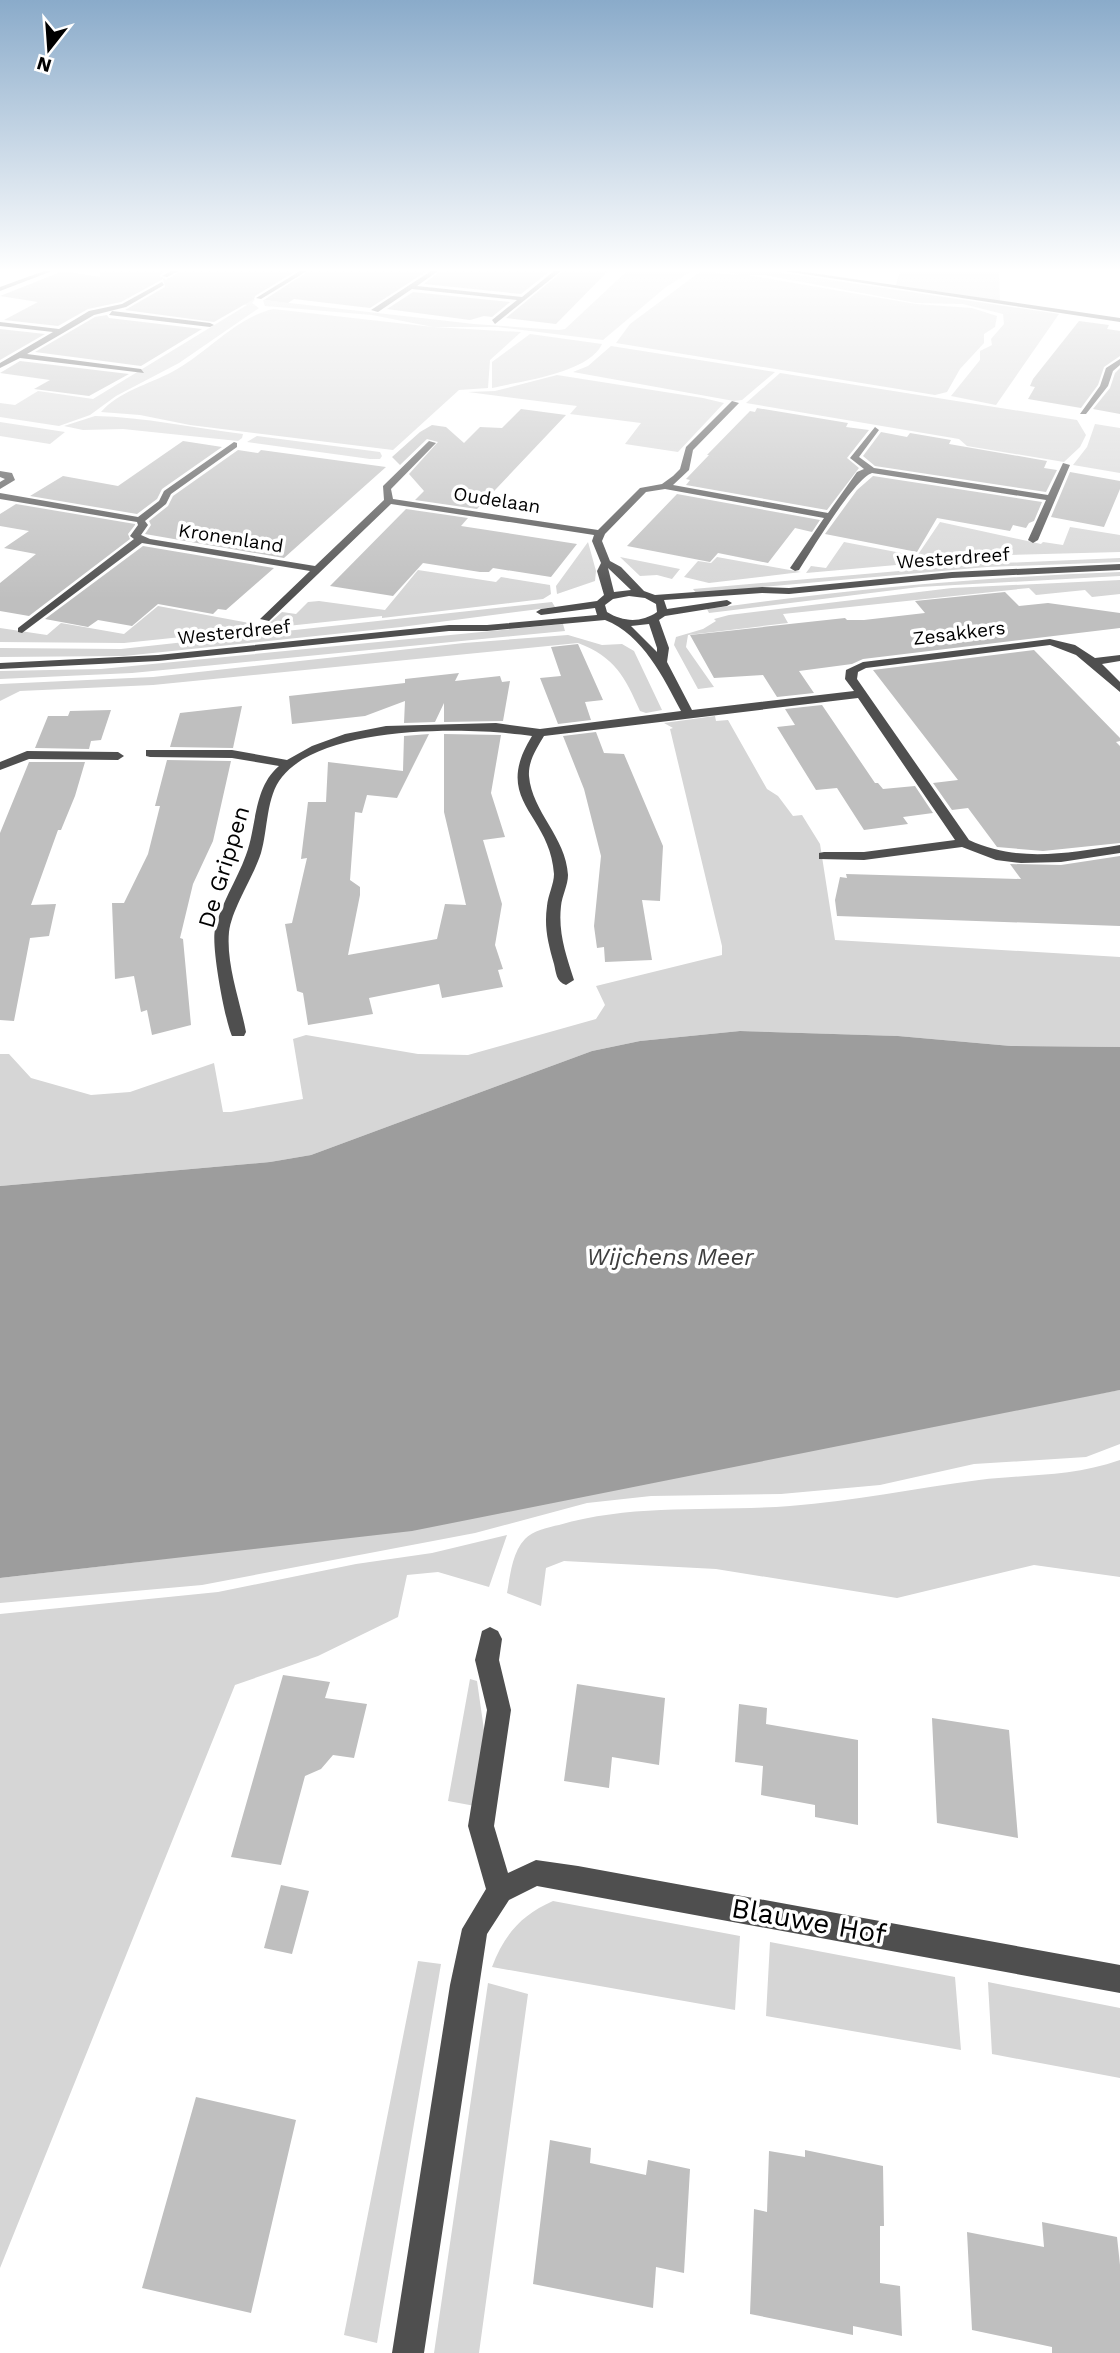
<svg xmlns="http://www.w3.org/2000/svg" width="1120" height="2353" viewBox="0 0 1120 2353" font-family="'Work Sans',sans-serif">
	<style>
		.green { fill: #d6d6d6 }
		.water { fill: #9d9d9d }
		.building { fill: #bfbfbf }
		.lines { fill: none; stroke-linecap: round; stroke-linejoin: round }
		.minor { fill: #4f4f4f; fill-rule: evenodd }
		.labels { text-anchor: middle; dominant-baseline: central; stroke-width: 7; stroke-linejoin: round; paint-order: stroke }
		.far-street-label { font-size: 19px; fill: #000; stroke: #fff }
		.street-label { font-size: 23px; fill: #000; stroke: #fff }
		.water-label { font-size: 24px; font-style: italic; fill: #3e3e3e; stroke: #fff }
		.near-street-label { font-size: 28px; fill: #000; stroke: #fff }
	</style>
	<rect width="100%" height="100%" fill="#fff"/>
	<path class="green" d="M627 271H692L666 287 603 340 498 327H433L521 332 490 360 488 388 459 390 393 450 190 425 140 415 101 412C118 392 149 384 172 372 206 354 235 318 273 309L433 327 372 315 265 306 263 300 474 324 559 330 565 329Z
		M701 271 739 275 723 271H770L1059 314 996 405 951 396 980 360V351L992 345 991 339 1004 324 1003 314 963 304 916 303 764 275H747L916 304 972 308 997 316 995 327 984 334V343L960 369 947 392 935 395 616 343 630 324Z
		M900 271H999L1000 301 896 285Z
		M175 276 260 288 263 290 251 297 234 296 255 299 252 303 259 308 179 363 116 396 90 415 59 426 0 417V403L15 405 38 391 93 399 247 305 199 298 213 290 232 296 214 289 163 280Z
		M530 334 602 344C589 373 521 381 492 388V362Z
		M611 346 775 372 742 400 734 401 573 372 588 366Z
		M780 373 1077 420 1086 435 1080 447 1064 462 967 446 959 439 746 403Z
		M557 375 703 398 724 403 678 452 625 444 641 423 570 414 577 406 468 392 495 391Z
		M95 416C145 417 193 428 243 434L242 438 238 441 123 429 83 430 64 426Z
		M0 422 65 432 50 444 0 436Z
		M1095 424 1120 428V473L1073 465 1087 447Z
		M257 436 380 452 382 456 380 459H370L247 442Z
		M940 522 1041 544 1043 542 1063 545 1070 527 1120 535V552L1009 555 806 573 811 566 826 568 844 542 917 556Z
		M588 542 596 571 595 581 557 594 556 586Z
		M620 557 680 569 672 579 657 575 640 576Z
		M717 557 801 572 709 583 684 577 698 561 711 563Z
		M1120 558V562L987 567 696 593 693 589 979 564Z
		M418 570 496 582 501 577 550 585 551 594 543 599 382 618V616L124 643 0 642V628L47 635 61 623 124 634 158 606 266 626 282 612 296 614 308 602 319 601 385 610Z
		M1120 572V576L919 587 709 613 707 609C844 590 981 577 1120 572Z
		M1120 580V594L1092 597 1085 590 1036 595 1029 588 783 614 788 623 688 635 686 647 714 687 698 689 674 645 676 637 703 629 716 621 714 619 729 615 952 588Z
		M552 602 555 607 401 627 124 656 0 657V648L121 649Z
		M563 624 565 631 132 673 0 679V671L101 669Z
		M568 635 602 645 622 644 634 651 662 710 646 713 640 711C625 677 615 657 578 643L153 685 20 691 0 701V684L153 677 464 643Z
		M715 716 716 721 728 720 767 789 778 796 793 816 802 815 820 844 835 940 1120 957V1047L1011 1046 898 1036 740 1031 640 1041 592 1051 311 1155 270 1162 0 1186V1054H9L31 1078 91 1095 130 1092 214 1063 223 1112H231L303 1099 293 1039 306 1035 418 1054 468 1055 596 1019 605 1005 596 986 722 955V946L670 729 673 728 664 723Z
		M1120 1390V1444L1086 1457 974 1464 880 1485 781 1494 651 1496 587 1503 475 1533 202 1585 0 1603V1578L139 1562Z
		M1120 1460V1577L1034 1565 897 1598 716 1569 564 1561 546 1568 541 1606 507 1593C510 1577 512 1552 525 1539 532 1531 549 1527 559 1525 635 1503 712 1512 790 1506 854 1501 916 1488 979 1480 1028 1474 1072 1477 1120 1460Z
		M507 1535 489 1587 438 1572 407 1575 398 1617 318 1656 235 1685 0 2268V1614L218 1592 356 1564 432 1553Z
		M470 1679 477 1681 486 1744 475 1806 448 1801Z
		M553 1901 740 1936 735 2010 492 1967C504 1935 521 1915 553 1901Z
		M770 1942 955 1977 961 2050 766 2016Z
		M418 1961 441 1964 377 2343 344 2335Z
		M988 1982 1120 2008V2078L992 2054Z
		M488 1983 528 1994 479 2353H434Z"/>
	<path class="water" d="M740 1031 898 1036 1011 1046 1120 1047V1390L412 1531 0 1578V1186L270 1162 311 1155 592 1051 640 1041Z"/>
	<path class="building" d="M63 271 100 277V271H166L159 275 166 280 181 271H296L255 296 254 299 214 322 125 310 165 287 163 279 121 302 88 309 58 326 4 320 38 302 0 296Z
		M309 271H427L370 308 294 299 288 303 264 300Z
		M440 271H550L521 294 424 284Z
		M563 271H608L556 324 506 318Z
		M413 292 510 302 492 317 484 316 470 320 387 309Z
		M107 315 109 318 202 329 141 366 35 352 95 317Z
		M1079 321 1109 325 1107 329 1120 331V356L1104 367 1098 385 1081 408 1028 399 1035 387 1030 386 1033 379Z
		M0 329 45 334 0 360Z
		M20 361 129 374 89 396 34 389 50 380 0 373Z
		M1120 368V414L1093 409 1110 388 1115 373Z
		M757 408 848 423 846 427 869 430 847 458 859 468 827 510 686 485 690 480 686 479 709 455H707L750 411 755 412Z
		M521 409 566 415 477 509 415 500 424 491 409 474 438 442 427 439 400 465 392 457 420 432 432 425 446 427 464 443 480 427 502 428Z
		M881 432 907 437 910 433 951 440 949 444 1047 461 1044 468 1057 470 1046 492 875 466 863 456Z
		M183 441 222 447 162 489 157 499 137 514 30 496 63 476 118 486Z
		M238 450 258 453 261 450 386 467 284 558 145 534 151 525 149 521 168 506 173 496Z
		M1070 472 1120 481V489L1104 527 1051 517Z
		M873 476 1042 502 1034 521 1029 523 1026 528 1013 525 1010 531 937 518 917 552 825 534 857 490Z
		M677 494 820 520 812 532 795 528 768 563 718 553 710 562 627 546Z
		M16 504 135 524V525L128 534 130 539 29 616 0 611V583L36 554 4 548 29 531 0 526V514Z
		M406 509 468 518 461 526 577 544 551 577 493 568 489 572H480L423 563 393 596 330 586Z
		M143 546 274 568 226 610 218 609 213 614 158 604 132 626 98 620 88 627 45 619Z
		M1005 592 1019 606 1048 603 1120 613V628L863 659 852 664 799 671 814 693 777 697 763 675 714 678 690 635 845 618 847 620H864L925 613 915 601Z
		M578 644 603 700 585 702 591 720 558 724 540 678 561 676 551 647Z
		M1034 650 1120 738V741L1116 742 1120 746V843L1043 851 997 847 968 808 952 810 933 783 958 780 873 670Z
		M459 673 455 681 500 676 502 682 510 681 503 721 444 722V703L435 722 404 723 405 701 365 716 292 724 289 696 405 683V679Z
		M822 705 875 783H878L883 789 915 786 933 813 903 817 908 824 864 830 837 788 816 790 777 727 795 725 785 709Z
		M242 706 233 748 170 747 180 713Z
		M111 710 101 740 91 741 89 749 35 748 48 716H68L70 711Z
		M596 732 604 753 624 754 663 846 660 901 642 900 652 960 605 962 604 947 597 948 594 926 601 856 584 789 563 736Z
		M429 734 397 798 367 795 362 813 355 812 350 880 360 887V895L348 955 437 939 445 904 466 905 444 812V734L501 735 491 793 505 837 483 840 502 904 495 945 503 969 498 970 503 987 442 998 439 984 369 998 373 1014 308 1025 303 993 297 991 285 924 292 923 307 858 301 859 308 802H326L328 762 403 771 404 736Z
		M167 760 231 761 213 841 193 884 180 938 183 939 191 1025 152 1035 147 1010 141 1012 134 976 115 979 112 903H124L148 854 160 806H155Z
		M29 762H85L75 796 61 830H58L31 905 56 904 49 936 30 938 14 1021 0 1020V833Z
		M1120 856V926L837 916 835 900 840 877 847 878 846 874 1021 879 1010 864 1061 865Z
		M283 1675 330 1682 325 1698 367 1704 354 1758 333 1755 321 1769 305 1776 281 1865 231 1857Z
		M577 1684 665 1698 659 1765 612 1757 609 1788 564 1781Z
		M739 1704 767 1708 766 1724 858 1740V1825L815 1817V1805L761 1795 763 1766 735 1762Z
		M932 1718 1009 1730 1018 1838 937 1823Z
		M281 1885 309 1891 292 1954 264 1948Z
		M196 2097 296 2120 251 2313 142 2288Z
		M550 2140 591 2148 590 2163 646 2175 648 2160 690 2169 684 2273 656 2267 653 2308 533 2284Z
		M805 2150 883 2166 884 2226H880V2283L900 2286 902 2336 853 2326V2335L750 2314 754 2209 767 2212 769 2151 805 2157Z
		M1042 2222 1117 2237 1120 2265V2353H1052V2347L972 2330 967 2232 1044 2247Z"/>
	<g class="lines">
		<path class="minor" d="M44 271H52L0 291V287Z
			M171 271H179L167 277 162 276Z
			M300 271H307L261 299 256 298Z
			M431 271H438L417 286 522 297 554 271H561L495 324 492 320 517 300 412 289 378 312 371 310Z
			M784 271H798L1120 318V322Z
			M162 282 164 285 126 307 94 315 27 354 141 369 144 373 20 358 0 368V363L53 332 0 326V322L59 329 89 311 122 304Z
			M112 311 210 323 214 325 210 327 109 315Z
			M1120 359V365L1113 371 1108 386 1086 414H1080L1100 386 1106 368Z
			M732 401 739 403 693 450 689 470 673 485 828 513 857 472 864 469 850 458 875 427 879 430 859 457 874 468 1048 495 1063 463 1070 465 1038 540 1033 543 1028 540 1046 500 872 473C854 479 812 550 799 570L795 571 790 568 824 518 665 489 646 492 605 534 602 541 610 561 621 567 644 591 655 595 762 587 789 588 952 572 1120 564V570L952 578 789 594 762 593 664 600 667 609 727 600 732 603 727 606 665 616 659 620 669 648 667 662 692 710 854 691 845 679 846 670 863 662 1050 639 1075 645 1095 658 1120 655V661L1102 664 1120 682V692L1076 655 1050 645 866 668 858 672 857 679 969 840C1018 863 1068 853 1120 845V853L1061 862 1021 863 996 860 962 847 864 860 819 859V853L824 852H864L955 840 858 698 544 736C537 748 528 761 529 776 532 812 566 837 568 875 568 885 562 896 561 906 558 933 566 955 574 980L566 985C556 982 556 972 554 964 548 943 544 927 547 906 548 895 554 884 554 874 550 812 491 802 532 736 472 727 324 724 282 777 266 796 268 830 261 853 253 878 232 908 229 932 226 964 240 1001 246 1032L244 1036H232C225 1021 211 946 215 930 220 905 237 880 246 855 257 826 253 788 279 766L232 758 150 757 146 756V750H232L287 760 312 746 345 734 386 726 496 723 540 729 681 711C663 677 643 635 605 620L487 631H449L158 661 0 669V663L158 655 449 625H487L597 615 595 608 541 615 536 612 541 609 597 601 604 595 597 571 601 563 592 541 594 535 391 504 269 621 260 619 310 571 142 543 22 633 18 632V628L134 539 130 536 138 525 137 522 0 499V493L138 517 159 501 164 491 234 442 237 443V447L171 494 166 504 145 521 148 525 141 535 150 539 315 566 384 500 383 486 429 441 436 443 391 489 393 499 598 530 640 488 662 484 673 476 680 469 686 447ZM608 568 631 590 614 592ZM629 596 645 598 656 604 657 612C641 623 623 622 607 612L605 605 613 599ZM649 624 657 648V652L631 626Z
			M0 471 12 473 15 480 0 489V482L5 479 0 477Z
			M27 751 118 752 124 756 118 760 29 759 0 770V762Z
			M490 1627 498 1631 502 1639 499 1660 511 1710 494 1826 508 1873 536 1860 578 1866 1120 1965V1993L537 1886 509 1900 487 1934 424 2353H392L450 1985 462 1929 486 1889 468 1826 487 1710 475 1660 482 1631Z"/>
	</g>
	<linearGradient id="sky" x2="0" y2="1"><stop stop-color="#8aabca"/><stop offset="0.45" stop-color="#fff"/><stop offset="1" stop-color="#fff" stop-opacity="0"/></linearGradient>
	<rect width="1120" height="600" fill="url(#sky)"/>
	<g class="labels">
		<g class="far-street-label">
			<text transform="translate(497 500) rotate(9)">Oudelaan</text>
			<text transform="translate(231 538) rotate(9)">Kronenland</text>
			<text transform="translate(953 558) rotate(-4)">Westerdreef</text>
			<text transform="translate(234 632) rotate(-6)">Westerdreef</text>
			<text transform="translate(959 633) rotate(-7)">Zesakkers</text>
		</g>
		<g class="street-label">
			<text transform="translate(224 867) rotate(-73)">De Grippen</text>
		</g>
		<g class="water-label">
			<text x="670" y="1257">Wijchens Meer</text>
		</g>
		<g class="near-street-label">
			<text transform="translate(809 1921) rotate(10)">Blauwe Hof</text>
		</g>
	</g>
	<g transform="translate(49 49) rotate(197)" stroke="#ffffff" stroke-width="5" paint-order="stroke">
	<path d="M0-5L12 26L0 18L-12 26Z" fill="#000000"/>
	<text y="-10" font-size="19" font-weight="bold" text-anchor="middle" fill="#000000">N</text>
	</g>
</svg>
